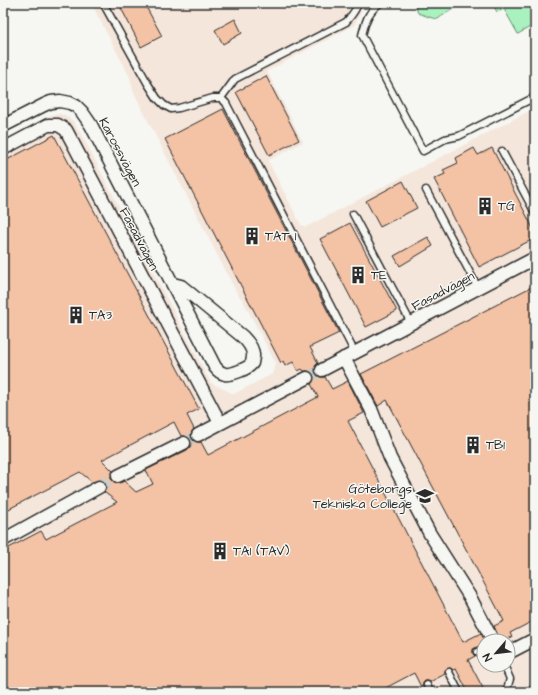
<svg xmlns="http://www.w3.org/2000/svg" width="538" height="695" viewBox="0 0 538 695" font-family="'Architects Daughter',sans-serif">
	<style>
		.built { fill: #f5e6db; fill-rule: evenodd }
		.green { fill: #a9f1be; stroke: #6a8e74 }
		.building { fill: #f4c2a4; stroke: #2b2b2b; fill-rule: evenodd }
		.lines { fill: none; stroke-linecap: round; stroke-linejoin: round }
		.street-tunnel { stroke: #cdcdca; stroke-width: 12; stroke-dasharray: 12 6; stroke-linecap: butt }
		.lane-casing { stroke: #2b2b2b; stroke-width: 9 }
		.street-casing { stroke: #2b2b2b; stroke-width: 15 }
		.lane { stroke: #f6f6f2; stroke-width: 6 }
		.street { stroke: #f6f6f2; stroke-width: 12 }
		.labels { text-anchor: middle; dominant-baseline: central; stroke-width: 3; stroke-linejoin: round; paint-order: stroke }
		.street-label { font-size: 13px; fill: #2b2b2b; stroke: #f6f6f2 }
		.poi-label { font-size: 13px; fill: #2b2b2b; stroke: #f6f6f2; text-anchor: start }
	</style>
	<rect width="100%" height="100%" fill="#f6f6f2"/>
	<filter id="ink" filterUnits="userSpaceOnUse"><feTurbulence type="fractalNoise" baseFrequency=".025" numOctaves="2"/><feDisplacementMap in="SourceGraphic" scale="8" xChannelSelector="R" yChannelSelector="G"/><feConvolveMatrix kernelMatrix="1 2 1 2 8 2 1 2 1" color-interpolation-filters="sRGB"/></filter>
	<g filter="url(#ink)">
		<path class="built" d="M91 3H363L361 12 355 24 353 26 267 71 303 142 268 161 301 225 306 227 535 108V692H3V140L51 115 60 114 65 115 73 121 86 143 211 383 234 394 272 374 276 364 242 299 238 295 143 111 133 90 130 77ZM484 641H508V665H484Z"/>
		<path class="green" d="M414 3H464L443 15 438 19C433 19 424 15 418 13Z
			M492 3H535V24L518 34 504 9 497 12Z"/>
		<path class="building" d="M127 3H144L162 36 141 47 120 6Z
			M235 19 242 33 223 44 215 30Z
			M266 76 299 140 269 155 236 92Z
			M223 109 339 333 310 347 318 363 315 366V373L318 377H325L332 389 348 381 364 413 348 421 463 642 481 633 485 641 484 644 473 649V654L475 656 468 660 485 692H468L456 669 453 670 451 668H449L445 670V674L430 682 428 681H425L423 683V686L421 687 414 673 378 692H3V551L41 531 46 539 117 502 104 492 106 487V484L103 481 99 480 92 482 80 472 3 512V162L54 135 199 409 187 415 194 429 192 431 191 435 192 439 194 442H201L208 455 318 397 311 384 313 382 314 379V375L311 372 308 371H304L302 369 298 371 293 362 285 366 283 361 281 363 165 139ZM174 422 181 436H185L188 437 190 439 191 443 190 447 187 450 146 470 153 484 136 492 124 481 118 483 114 482 111 479V476L113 471 102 460Z
			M474 148 478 155 492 148 535 232V238L479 267 434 179 445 174 443 170 458 163 456 158Z
			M403 181 417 208 380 227 366 201Z
			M350 223 397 311 366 327 320 239Z
			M428 237 433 246 400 266 394 256Z
			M535 285V620L510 633 512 637 504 641H500L494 626 504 621 387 400 378 406 361 374Z"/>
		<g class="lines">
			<path class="street-tunnel" d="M307 378 322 370
				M184 443 198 435
				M99 487 118 476"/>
			<g class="lane-casing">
				<path id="lane" d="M103 3 148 84 157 98 164 105 171 109 179 108 213 98H221L226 103 355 353
					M380 3C367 13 366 21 362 35L423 151 445 139 459 136 535 97
					M221 98 235 79 346 22C351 16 356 11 358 3
					M502 151 535 213
					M426 190 478 288
					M353 214 411 323
					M477 652 484 648
					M504 665 510 679 506 692
					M449 672 459 692
					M427 685 430 692
					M523 692 535 689"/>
			</g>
			<g class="street-casing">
				<path id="street" d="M3 126 44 105 51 102 60 101 70 103 76 106 82 112 91 125 215 367C218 371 220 373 225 374 231 375 248 369 252 363 252 363 253 357 253 357 254 349 248 342 243 337L181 286 173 284
					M3 149 48 125H58L66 130 220 423
					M344 358 371 409 390 458 430 534 470 597 493 641
					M322 370 535 258
					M198 435 307 378
					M118 476 184 443
					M3 540 99 487
					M508 653 535 639"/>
			</g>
			<use href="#lane" class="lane"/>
			<use href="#street" class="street"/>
		</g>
	</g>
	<defs>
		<g id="building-bare" transform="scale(1.38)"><path d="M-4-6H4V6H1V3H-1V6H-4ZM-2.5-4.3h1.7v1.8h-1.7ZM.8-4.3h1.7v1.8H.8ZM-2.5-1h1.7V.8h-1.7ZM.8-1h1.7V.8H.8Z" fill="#2b2b2b" stroke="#f6f6f2" stroke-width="2.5" paint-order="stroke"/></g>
		<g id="school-bare" transform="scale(1.38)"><path d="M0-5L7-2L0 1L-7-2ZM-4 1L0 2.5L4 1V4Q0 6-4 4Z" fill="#2b2b2b" stroke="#f6f6f2" stroke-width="2.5" paint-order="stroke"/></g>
	</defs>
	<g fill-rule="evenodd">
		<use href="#building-bare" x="485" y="206"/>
		<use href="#building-bare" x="252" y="236"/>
		<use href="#building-bare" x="358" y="275"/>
		<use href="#building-bare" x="76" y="315"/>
		<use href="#building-bare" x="473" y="445"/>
		<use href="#school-bare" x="425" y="496"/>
		<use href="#building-bare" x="220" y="551"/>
	</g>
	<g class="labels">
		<g class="street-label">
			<text transform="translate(120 152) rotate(62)">Karossvägen</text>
			<text transform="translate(139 239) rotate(62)">Fasadvägen</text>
			<text transform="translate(443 291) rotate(-28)">Fasadvägen</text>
		</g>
		<g class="poi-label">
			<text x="498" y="206">TG</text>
			<text x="265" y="236">TAT 1</text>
			<text x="371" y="275">TE</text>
			<text x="89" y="315">TA3</text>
			<text x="486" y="445">TB1</text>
			<text x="412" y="489" text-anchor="end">Göteborgs<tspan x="412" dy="15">Tekniska College</tspan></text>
			<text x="233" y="551">TA1 (TAV)</text>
		</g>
	</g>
	<rect width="538" height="695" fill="none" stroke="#f6f6f2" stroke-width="16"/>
	<rect x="8" y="8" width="522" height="679" fill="none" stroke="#2b2b2b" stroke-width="1.5" filter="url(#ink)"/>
	<g transform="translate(496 653) rotate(242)"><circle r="19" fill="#f6f6f2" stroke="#a5a5a2"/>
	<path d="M0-3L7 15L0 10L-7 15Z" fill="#2b2b2b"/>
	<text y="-6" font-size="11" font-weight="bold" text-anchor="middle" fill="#2b2b2b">N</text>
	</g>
</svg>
